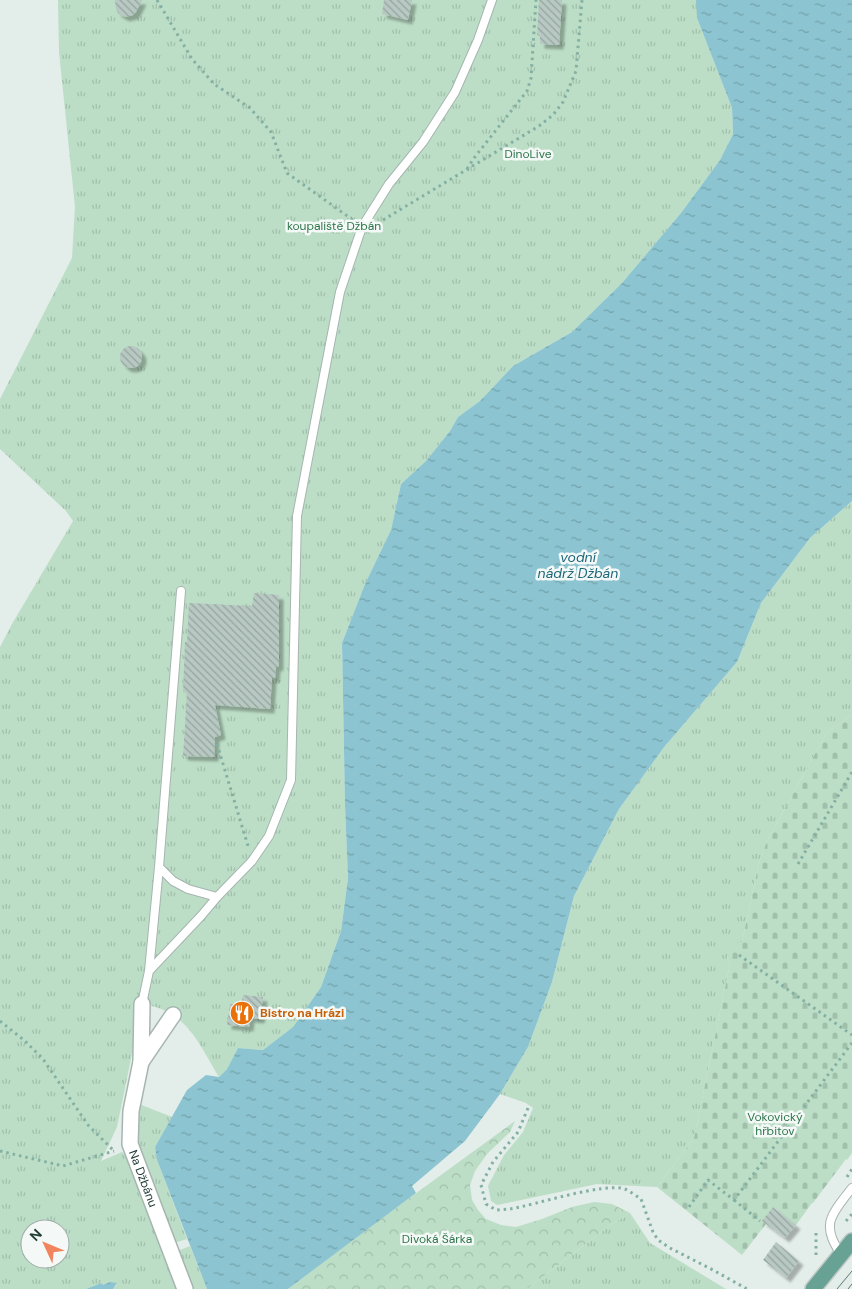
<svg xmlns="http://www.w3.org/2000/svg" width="852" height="1289" viewBox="0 0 852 1289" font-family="'DM Sans',sans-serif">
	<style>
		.grass { fill: url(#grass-tufts); fill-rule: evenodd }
		.forest { fill: url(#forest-crowns) }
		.cemetery { fill: url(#cemetery-stones) }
		.water { fill: url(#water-ripples) }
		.building { fill: url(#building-back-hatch); filter: url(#shadow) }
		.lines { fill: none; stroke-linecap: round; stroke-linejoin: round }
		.lane-casing { stroke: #a6b5b0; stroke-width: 10 }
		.street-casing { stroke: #a6b5b0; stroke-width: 18 }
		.primary-casing { stroke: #c1c9c7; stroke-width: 18 }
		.path { stroke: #84b0a3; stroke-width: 3; stroke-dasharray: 2.5 4; stroke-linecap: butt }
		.lane { stroke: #fff; stroke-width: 8 }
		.street { stroke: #fff; stroke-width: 15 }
		.primary { stroke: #68a294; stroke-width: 15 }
		.tram { stroke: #5d7972; stroke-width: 1 }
		.labels { text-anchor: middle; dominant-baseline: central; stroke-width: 5; stroke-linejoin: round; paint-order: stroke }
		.park-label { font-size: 12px; fill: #2d754a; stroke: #f4f9f7 }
		.food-label { font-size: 12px; font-weight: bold; fill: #c56008; stroke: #f4f9f7; text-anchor: start }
		.street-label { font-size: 12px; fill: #233e37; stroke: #f4f9f7 }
		.water-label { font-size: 14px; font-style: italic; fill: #1d687a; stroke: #f4f9f7 }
	</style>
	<defs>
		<pattern id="grass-tufts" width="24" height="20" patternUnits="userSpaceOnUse" patternTransform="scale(1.25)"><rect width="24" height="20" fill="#bcdec6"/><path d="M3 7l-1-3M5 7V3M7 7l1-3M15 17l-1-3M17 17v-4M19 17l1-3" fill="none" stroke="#a1c0ab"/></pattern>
		<pattern id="forest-crowns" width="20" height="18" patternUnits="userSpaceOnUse" patternTransform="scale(1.25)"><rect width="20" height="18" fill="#bcdec6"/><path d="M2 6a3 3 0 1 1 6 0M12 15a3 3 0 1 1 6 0" fill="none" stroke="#a1c0ab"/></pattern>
		<pattern id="cemetery-stones" width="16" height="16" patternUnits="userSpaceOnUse" patternTransform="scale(1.25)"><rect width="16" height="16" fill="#bcdec6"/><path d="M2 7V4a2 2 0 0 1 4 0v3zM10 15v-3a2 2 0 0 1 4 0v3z" fill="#a1c0ab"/></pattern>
		<pattern id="water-ripples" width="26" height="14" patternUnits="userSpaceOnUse" patternTransform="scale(1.25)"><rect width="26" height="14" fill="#8cc5d1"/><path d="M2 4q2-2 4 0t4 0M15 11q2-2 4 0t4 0" fill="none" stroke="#72a1aa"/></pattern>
		<pattern id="building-back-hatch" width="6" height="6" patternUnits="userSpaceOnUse" patternTransform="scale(1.25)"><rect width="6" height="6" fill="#b8c8c2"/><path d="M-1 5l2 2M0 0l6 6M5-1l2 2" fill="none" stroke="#95a49e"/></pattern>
		<filter id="shadow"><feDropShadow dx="4.5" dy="4.5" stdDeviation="1" flood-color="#0004"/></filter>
	</defs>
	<rect width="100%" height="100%" fill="#e3ede9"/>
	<path class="grass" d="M58 0H697V18L732 108 733 134 720 160 681 213 622 283 572 332 513 366 480 401 458 417 450 431 426 461 401 484 391 530 365 584 342 643 345 806 348 878 341 931 321 987 293 1027 263 1050 238 1048 227 1069 219 1077C196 1039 186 1009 137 1003L135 1039 117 1127 101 1161 122 1152 128 1158 178 1289H113L117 1284 110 1282 102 1286 101 1283 86 1289H0V647L12 624 73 521 66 511 0 449V399L72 258 75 207 59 52ZM30 1229H60V1259H30Z
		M852 501V715L827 732 768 839 759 862 742 942 727 957 730 964 694 1138 657 1187 597 1184 497 1205 491 1201 488 1186 504 1155 523 1132 533 1108 526 1103 500 1094 528 1047 552 982 574 896 619 809 665 746 737 662 761 603 810 538Z
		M139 1104 172 1117 155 1147 157 1160 187 1239 174 1243 137 1149 135 1134Z
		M630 1213 650 1243 726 1289H527L609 1226Z
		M190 1246 207 1289H193L178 1251Z"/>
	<path class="forest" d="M515 1121 510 1132 487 1154 475 1171 470 1185 472 1200 478 1210 486 1219 501 1225 516 1227 542 1219 572 1207 594 1202 612 1204 630 1213 609 1226 527 1289H288L393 1210Z"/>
	<path class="cemetery" d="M852 715V1153L847 1160 846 1159 813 1203H812L796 1225 773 1207 763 1221 766 1224 742 1255 657 1187 694 1138 730 964C723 950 727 942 742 942L759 862 768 839 827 732Z"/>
	<path class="water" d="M696 0H852V501L810 538 761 603 737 662 665 746 619 809 574 896 552 982 528 1047 500 1094 465 1141 412 1186 416 1193 288 1289H207L157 1160 155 1147 187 1090 206 1075 219 1077 227 1069 238 1048 263 1050 293 1027 321 987 341 931 348 878 345 806 342 643 365 584 391 530 401 484 426 461 450 431 458 417 480 401 513 366 572 332 622 283 681 213 720 160 733 134 732 108 697 18Z
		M110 1282 117 1283 113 1289H86L101 1283 103 1285Z"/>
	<path class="building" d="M115 0H142L136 12 133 15 125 17 118 13 116 9Z
		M384 0H412L408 20 382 14Z
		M539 0H562L559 45 540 44V36L537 35Z
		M120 357a11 11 0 1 1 22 0a11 11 0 1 1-22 0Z
		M254 593 279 595V666L276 667 275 678H272L270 709 215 705 221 735 215 737 214 757 183 756 187 693 183 692 185 642H187L189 603 252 606Z
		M243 995 263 997 260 1019 250 1018 249 1027 227 1025 230 1004 241 1005Z
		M773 1207 796 1225 785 1238 762 1221Z
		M776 1242 799 1261 786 1278 763 1260Z"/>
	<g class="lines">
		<g class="lane-casing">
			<path id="lane" d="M159 867 173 881 188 889 217 897
				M149 971 201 916 217 897 252 861 269 836 291 780 297 516 340 292 362 227 389 184 423 142 455 92 478 40 492 0
				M142 1004 149 971 159 867 181 591
				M841 1255C836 1246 829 1236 830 1225 830 1214 845 1197 852 1188"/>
		</g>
		<g class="street-casing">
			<g id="street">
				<path id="s1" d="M142 1004 141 1062 131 1111 130 1144 185 1289"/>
				<path d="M141 1062 173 1015"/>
			</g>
		</g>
		<g class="primary-casing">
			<path id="primary" d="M813 1289 852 1241"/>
		</g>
		<path class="path" d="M157 0 192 59 214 84 250 108 271 132 287 173 353 220
			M467 169 474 158 527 91 531 78 536 0
			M383 220 539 126 553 115 563 102 576 71 582 0
			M217 744 248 846
			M798 864 852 772
			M739 955 852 1035
			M0 1021 25 1041 43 1059 88 1125 114 1151
			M528 1108 518 1132 493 1162 481 1185 486 1204 496 1210 510 1209C535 1205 604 1182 625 1189 630 1191 636 1196 641 1199L653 1232 658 1240 670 1248 713 1270 747 1289
			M0 1151 63 1166 114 1151
			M847 1177 852 1169
			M734 1200 760 1221
			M689 1207 708 1180 734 1200 852 1043
			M846 1221 852 1214
			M816 1233V1257"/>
		<use href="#lane" class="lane"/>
		<use href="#street" class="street"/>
		<use href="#primary" class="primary"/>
		<path class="tram" d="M837 1289 852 1271
			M848 1289 852 1284"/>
	</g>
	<defs>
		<g id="restaurant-disc" transform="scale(1.25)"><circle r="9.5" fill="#e8710a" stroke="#f4f9f7"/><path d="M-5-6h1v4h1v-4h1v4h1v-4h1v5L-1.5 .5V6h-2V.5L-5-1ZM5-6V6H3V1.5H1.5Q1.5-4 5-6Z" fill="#fff"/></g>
	</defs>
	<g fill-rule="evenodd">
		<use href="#restaurant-disc" x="242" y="1013"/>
	</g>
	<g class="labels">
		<g class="park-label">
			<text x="528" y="154">DinoLive</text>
			<text x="334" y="226">koupaliště Džbán</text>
			<text x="775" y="1117">Vokovický<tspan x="775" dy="14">hřbitov</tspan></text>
			<text x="437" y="1239">Divoká Šárka</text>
		</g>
		<g class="food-label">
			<text x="260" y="1013">Bistro na Hrázi</text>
		</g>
		<g class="street-label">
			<text stroke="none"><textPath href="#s1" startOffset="178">Na Džbánu</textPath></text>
		</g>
		<g class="water-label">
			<text x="578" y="557">vodní<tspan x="578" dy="16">nádrž Džbán</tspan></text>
		</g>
	</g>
	<g transform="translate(45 1244) rotate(314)"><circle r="24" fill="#f4f9f7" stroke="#a0aeaa"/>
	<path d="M0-4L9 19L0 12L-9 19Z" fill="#f1845d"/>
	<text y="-8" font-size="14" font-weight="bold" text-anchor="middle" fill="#233e37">N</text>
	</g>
</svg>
